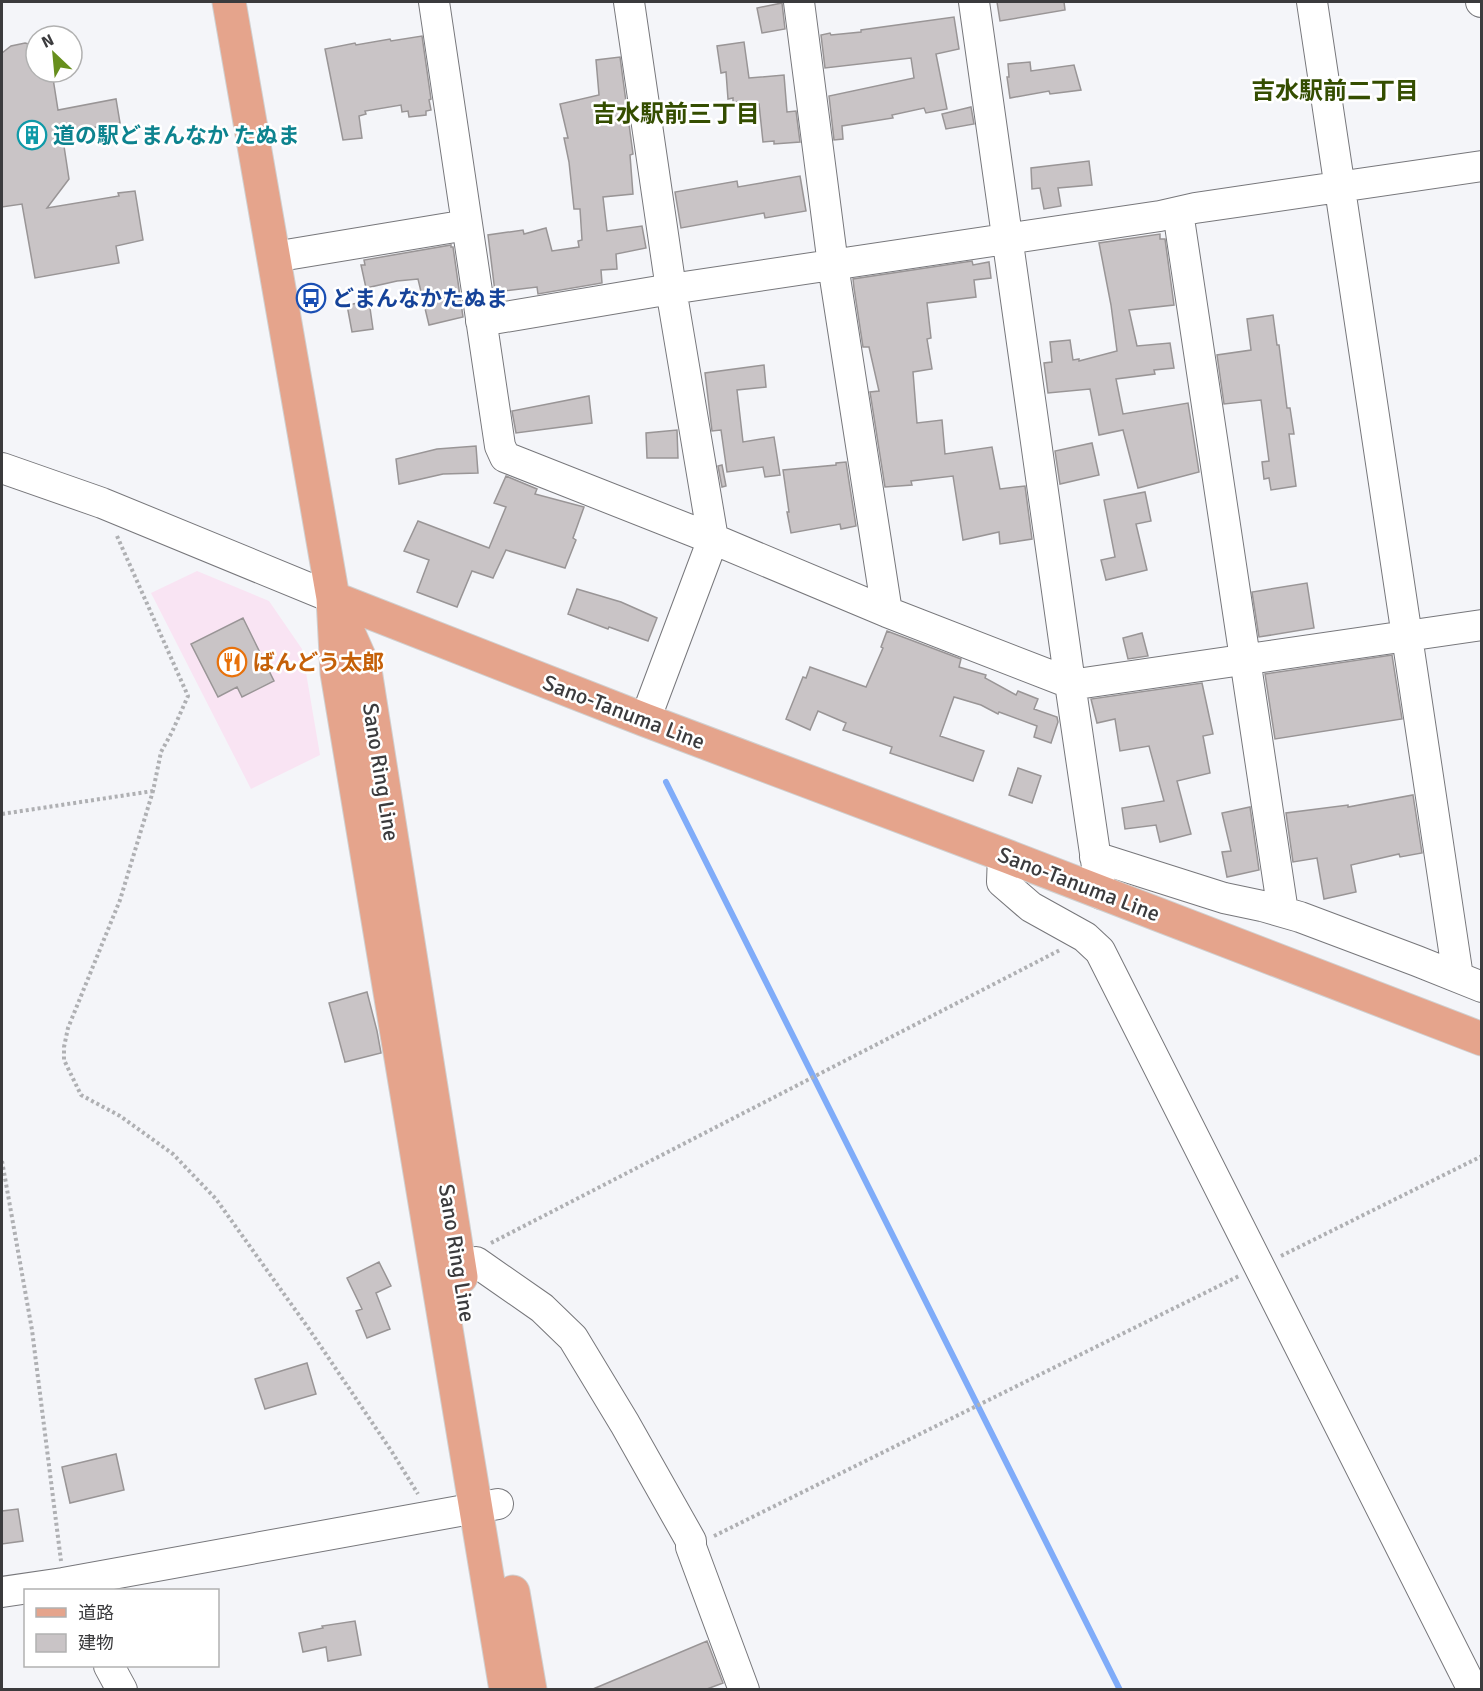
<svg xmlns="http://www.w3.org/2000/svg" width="1483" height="1691" viewBox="0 0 1483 1691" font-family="Signika,'Noto Sans JP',sans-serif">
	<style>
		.commercial { fill: #f9e4f3 }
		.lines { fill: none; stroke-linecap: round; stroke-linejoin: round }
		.stream { stroke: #80acf9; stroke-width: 6 }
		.building { fill: #c9c4c6; stroke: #999596; stroke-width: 1.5 }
		.minor-casing { stroke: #77777b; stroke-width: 32 }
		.major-casing { stroke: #d0d0d0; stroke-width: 35 }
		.path { stroke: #afb0b3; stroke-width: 4; stroke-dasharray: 3 3; stroke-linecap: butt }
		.minor { stroke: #fff; stroke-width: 30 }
		.major { stroke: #e5a48c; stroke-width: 33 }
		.labels { text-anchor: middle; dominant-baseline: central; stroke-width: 5; stroke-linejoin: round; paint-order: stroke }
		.culture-label { font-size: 22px; font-weight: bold; fill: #0d838f; stroke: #fff; text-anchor: start }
		.transit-label { font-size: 22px; font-weight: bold; fill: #164399; stroke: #fff; text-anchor: start }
		.food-label { font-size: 22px; font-weight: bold; fill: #c56008; stroke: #fff; text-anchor: start }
		.street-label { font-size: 22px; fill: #3b3b3d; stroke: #fff }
		.neighbourhood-label { font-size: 24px; font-weight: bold; fill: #344d00; stroke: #fff }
	</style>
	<rect width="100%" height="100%" fill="#f4f5f9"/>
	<path class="commercial" d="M197 571 269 601 302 649 320 755 251 789 151 593Z"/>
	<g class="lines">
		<path class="stream" d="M666 782 1120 1690"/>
	</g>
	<path class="building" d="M997 2H1064L1065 10 1000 21Z
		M782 3 785 29 762 33 757 8Z
		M954 17 959 49 936 54 947 109 926 113 924 108 892 115 893 118 842 126 843 139 834 140 829 96 914 78 911 58 825 68 821 35 830 33 831 35 861 32V30Z
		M422 36 431 99 429 100 431 110 426 111V115L409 117 408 111 402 112 401 105 365 111 366 114 359 116 362 138 343 140 325 49 355 43 356 45 390 39 391 41Z
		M744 42 749 78 784 75 787 112 796 111 800 142 774 144V141L763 142 759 104 743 105V101L733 102V98L728 99 726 72 721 73 717 46Z
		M25 43 36 46V72H52L58 110 116 99 120 123 62 133 69 179 47 208 119 196 118 193 135 191 143 240 116 246 119 263 35 278 22 204 2 207V53L11 46Z
		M620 57 633 154 630 155 633 194 603 197 607 231 642 226 646 248 616 254 617 269 601 270 602 283 538 294 537 287 495 292 488 235 523 230 524 234 546 228 552 251 579 247 578 241 582 240 580 209H574L569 162 564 138H568L560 104 599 95 596 60Z
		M1030 62 1031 71 1074 65 1081 90 1050 94 1049 91 1010 98 1007 77H1009L1008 64Z
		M971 107 974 124 946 129 942 114Z
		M1089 161 1092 185 1058 188 1061 206 1044 209 1040 188 1032 189 1031 168Z
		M800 176 806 211 765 218 764 213 681 228 675 192 737 181 738 187Z
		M1160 234V239H1165L1174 305 1129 310 1137 346 1170 343 1174 368 1154 370 1155 374 1116 379 1123 414 1188 403 1199 472 1138 488 1123 430 1099 435 1090 389 1048 393 1044 363 1052 362 1050 342 1070 340 1073 360 1079 359V361L1117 351 1111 305 1099 243Z
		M451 245V247H453L463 317 429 325 418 279 397 281 366 288 361 265H365L364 260Z
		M972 261 973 265 989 262 991 278 974 280 976 297 927 303 931 338 927 339 932 369 913 372 917 423 942 420 945 454 992 447 1000 489 1025 486 1032 539 1000 544 999 532 963 540 953 476 911 481 912 485 885 487 870 392 879 391 869 347H863L854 288 853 279Z
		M369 301 373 329 352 332 347 305Z
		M1273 315 1277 345H1279L1287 408H1290L1294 434H1289L1296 486 1271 490 1269 478 1264 479 1262 462 1269 461 1261 400 1224 404 1217 355 1251 350 1247 319Z
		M764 365 766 387 737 390 743 442 774 437 780 475 765 477 763 467 727 472 721 430 712 431 705 373Z
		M589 396 592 423 516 433 512 411Z
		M677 430 678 458H647L646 433Z
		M1092 443 1099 475 1060 484 1055 451Z
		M476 446 478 473 443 474 399 484 396 459 437 449Z
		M846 462 856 526 841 529 840 524 791 533 787 512H789L783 470 836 465V463Z
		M722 465 726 486 722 487 718 466Z
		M506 476 537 489 535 494 584 507 573 538 576 540 565 568 506 550 493 578 472 571 457 607 417 592 429 560 404 551 418 521 489 548 506 507 494 503Z
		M1145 492 1151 521 1136 524 1147 570 1106 580 1101 560 1115 557 1104 500Z
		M1307 583 1314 628 1259 637 1252 592Z
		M577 589 621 602 657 618 648 641 609 627 608 629 568 614Z
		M243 618 274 681 242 697 237 687 218 697 191 644Z
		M887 631 961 659 959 667 986 675 985 678 1016 695 1018 691 1038 699 1034 709 1057 717 1058 722 1051 743 1034 737 1037 726 999 712 998 714 981 705 954 697 940 736 984 751 973 781 890 753 892 747 843 730 846 723 818 711 810 730 786 719 803 677 806 678 810 667 866 687 883 648 881 647Z
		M1142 633 1148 656 1128 659 1123 638Z
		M1392 655 1402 719 1275 739 1265 674Z
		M1202 683 1213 734 1203 736 1210 773 1177 781 1191 834 1160 842 1156 825 1125 829 1122 808 1164 801 1149 746 1120 751 1115 719 1097 723 1091 699Z
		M1018 768 1041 776 1032 803 1009 795Z
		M1413 795 1422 853 1400 857 1399 854 1351 865 1356 892 1324 899 1317 858 1293 862 1286 813 1348 805V807Z
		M1250 807 1259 870 1227 877 1222 852 1231 851 1222 813Z
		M367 992 377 1031 381 1053 345 1062 329 1003Z
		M379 1262 391 1286 376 1293 390 1329 367 1338 356 1311 362 1309 347 1278Z
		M307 1363 316 1394 265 1409 255 1379Z
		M116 1454 124 1490 70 1503 62 1467Z
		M18 1509 23 1541 2 1544V1511Z
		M355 1621 361 1655 328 1661 326 1647 303 1652 299 1633 323 1628 322 1626Z
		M707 1641 723 1683 707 1689H593Z"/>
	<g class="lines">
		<g class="minor-casing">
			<path id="minor" d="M434 2 500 446 505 457 713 539 887 612 1070 683
				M629 2 671 289 713 539 645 720
				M799 2 833 265 887 612
				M974 2 1070 683 1101 894
				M1312 2 1458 977
				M1481 2H1482
				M1178 212 1283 912
				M274 257 467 225
				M481 321 671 289 1160 216 1195 208 1482 166
				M2 468 102 503 333 598
				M1070 685 1482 625
				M1003 855 1002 882 1031 907 1085 937 1100 951 1473 1690
				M1095 857 1224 898 1262 906 1300 917 1417 961 1482 987
				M436 1269 476 1262 542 1308 573 1338 625 1424 691 1541V1547L744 1690
				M2 1592 63 1583 498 1504
				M109 1666 122 1690"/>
		</g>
		<g class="major-casing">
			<path id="major" d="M229 2 333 598 337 673 506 1690
				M333 598 645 720 1009 857 1482 1039
				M341 616 365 670 461 1277
				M513 1592 530 1690"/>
		</g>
		<path class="path" d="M117 536 188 696 172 732 161 752 153 791 120 900 68 1028 64 1047V1060L81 1095 120 1116 173 1154 216 1199 309 1329 392 1452 418 1494
			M2 814 153 791
			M2 1161 32 1330 61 1561
			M491 1243 1060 950
			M1281 1256 1482 1156
			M714 1536 1239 1276"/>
		<use href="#minor" class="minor"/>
		<use href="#major" class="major"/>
	</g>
	<defs>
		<g id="building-ring" transform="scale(1.5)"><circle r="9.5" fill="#fff" stroke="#0f9aa8" stroke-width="1.5"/><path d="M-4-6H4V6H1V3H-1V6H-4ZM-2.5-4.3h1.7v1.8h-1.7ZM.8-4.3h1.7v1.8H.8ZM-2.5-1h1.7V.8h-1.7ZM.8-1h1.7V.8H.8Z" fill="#0f9aa8"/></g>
		<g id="bus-ring" transform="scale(1.5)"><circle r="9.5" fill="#fff" stroke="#1a4fb4" stroke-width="1.5"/><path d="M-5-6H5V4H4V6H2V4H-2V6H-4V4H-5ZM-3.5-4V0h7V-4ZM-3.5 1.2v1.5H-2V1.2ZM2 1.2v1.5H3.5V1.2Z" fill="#1a4fb4"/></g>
		<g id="restaurant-ring" transform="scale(1.5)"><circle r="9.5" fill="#fff" stroke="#e8710a" stroke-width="1.5"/><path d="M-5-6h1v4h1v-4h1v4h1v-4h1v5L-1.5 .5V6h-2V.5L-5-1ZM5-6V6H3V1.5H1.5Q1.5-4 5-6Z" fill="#e8710a"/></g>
	</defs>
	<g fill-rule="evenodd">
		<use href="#building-ring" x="32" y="135"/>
		<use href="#bus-ring" x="311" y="298"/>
		<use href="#restaurant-ring" x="232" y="662"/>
	</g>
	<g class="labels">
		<g class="culture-label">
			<text x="53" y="135">道の駅どまんなか たぬま</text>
		</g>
		<g class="transit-label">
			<text x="332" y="298">どまんなかたぬま</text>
		</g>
		<g class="food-label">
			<text x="253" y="662">ばんどう太郎</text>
		</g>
		<g class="street-label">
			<text transform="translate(624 712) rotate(21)">Sano-Tanuma Line</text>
			<text transform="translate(381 772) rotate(81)">Sano Ring Line</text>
			<text transform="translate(1079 884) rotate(21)">Sano-Tanuma Line</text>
			<text transform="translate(457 1253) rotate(81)">Sano Ring Line</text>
		</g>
		<g class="neighbourhood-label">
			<text x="1335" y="91">吉水駅前二丁目</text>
			<text x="676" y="114">吉水駅前三丁目</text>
		</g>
	</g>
	<rect width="1483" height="1691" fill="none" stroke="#3b3b3d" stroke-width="6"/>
	<rect x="24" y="1589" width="195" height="78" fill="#ffffff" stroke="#b1b1b1" stroke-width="1.5"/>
	<rect x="36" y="1608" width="30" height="9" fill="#e5a48c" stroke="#b1b1b1" stroke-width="1.5"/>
	<text x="78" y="1619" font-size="18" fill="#3b3b3d">道路</text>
	<rect x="36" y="1634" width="30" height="18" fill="#c9c4c6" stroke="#b1b1b1" stroke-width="1.5"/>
	<text x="78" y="1649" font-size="18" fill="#3b3b3d">建物</text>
	<g transform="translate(54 54) rotate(334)"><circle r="28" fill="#ffffff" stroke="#b1b1b1" stroke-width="1.5"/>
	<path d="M0-4.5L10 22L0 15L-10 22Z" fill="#678f1d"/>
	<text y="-9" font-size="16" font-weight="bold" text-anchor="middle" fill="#3b3b3d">N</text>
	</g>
</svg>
